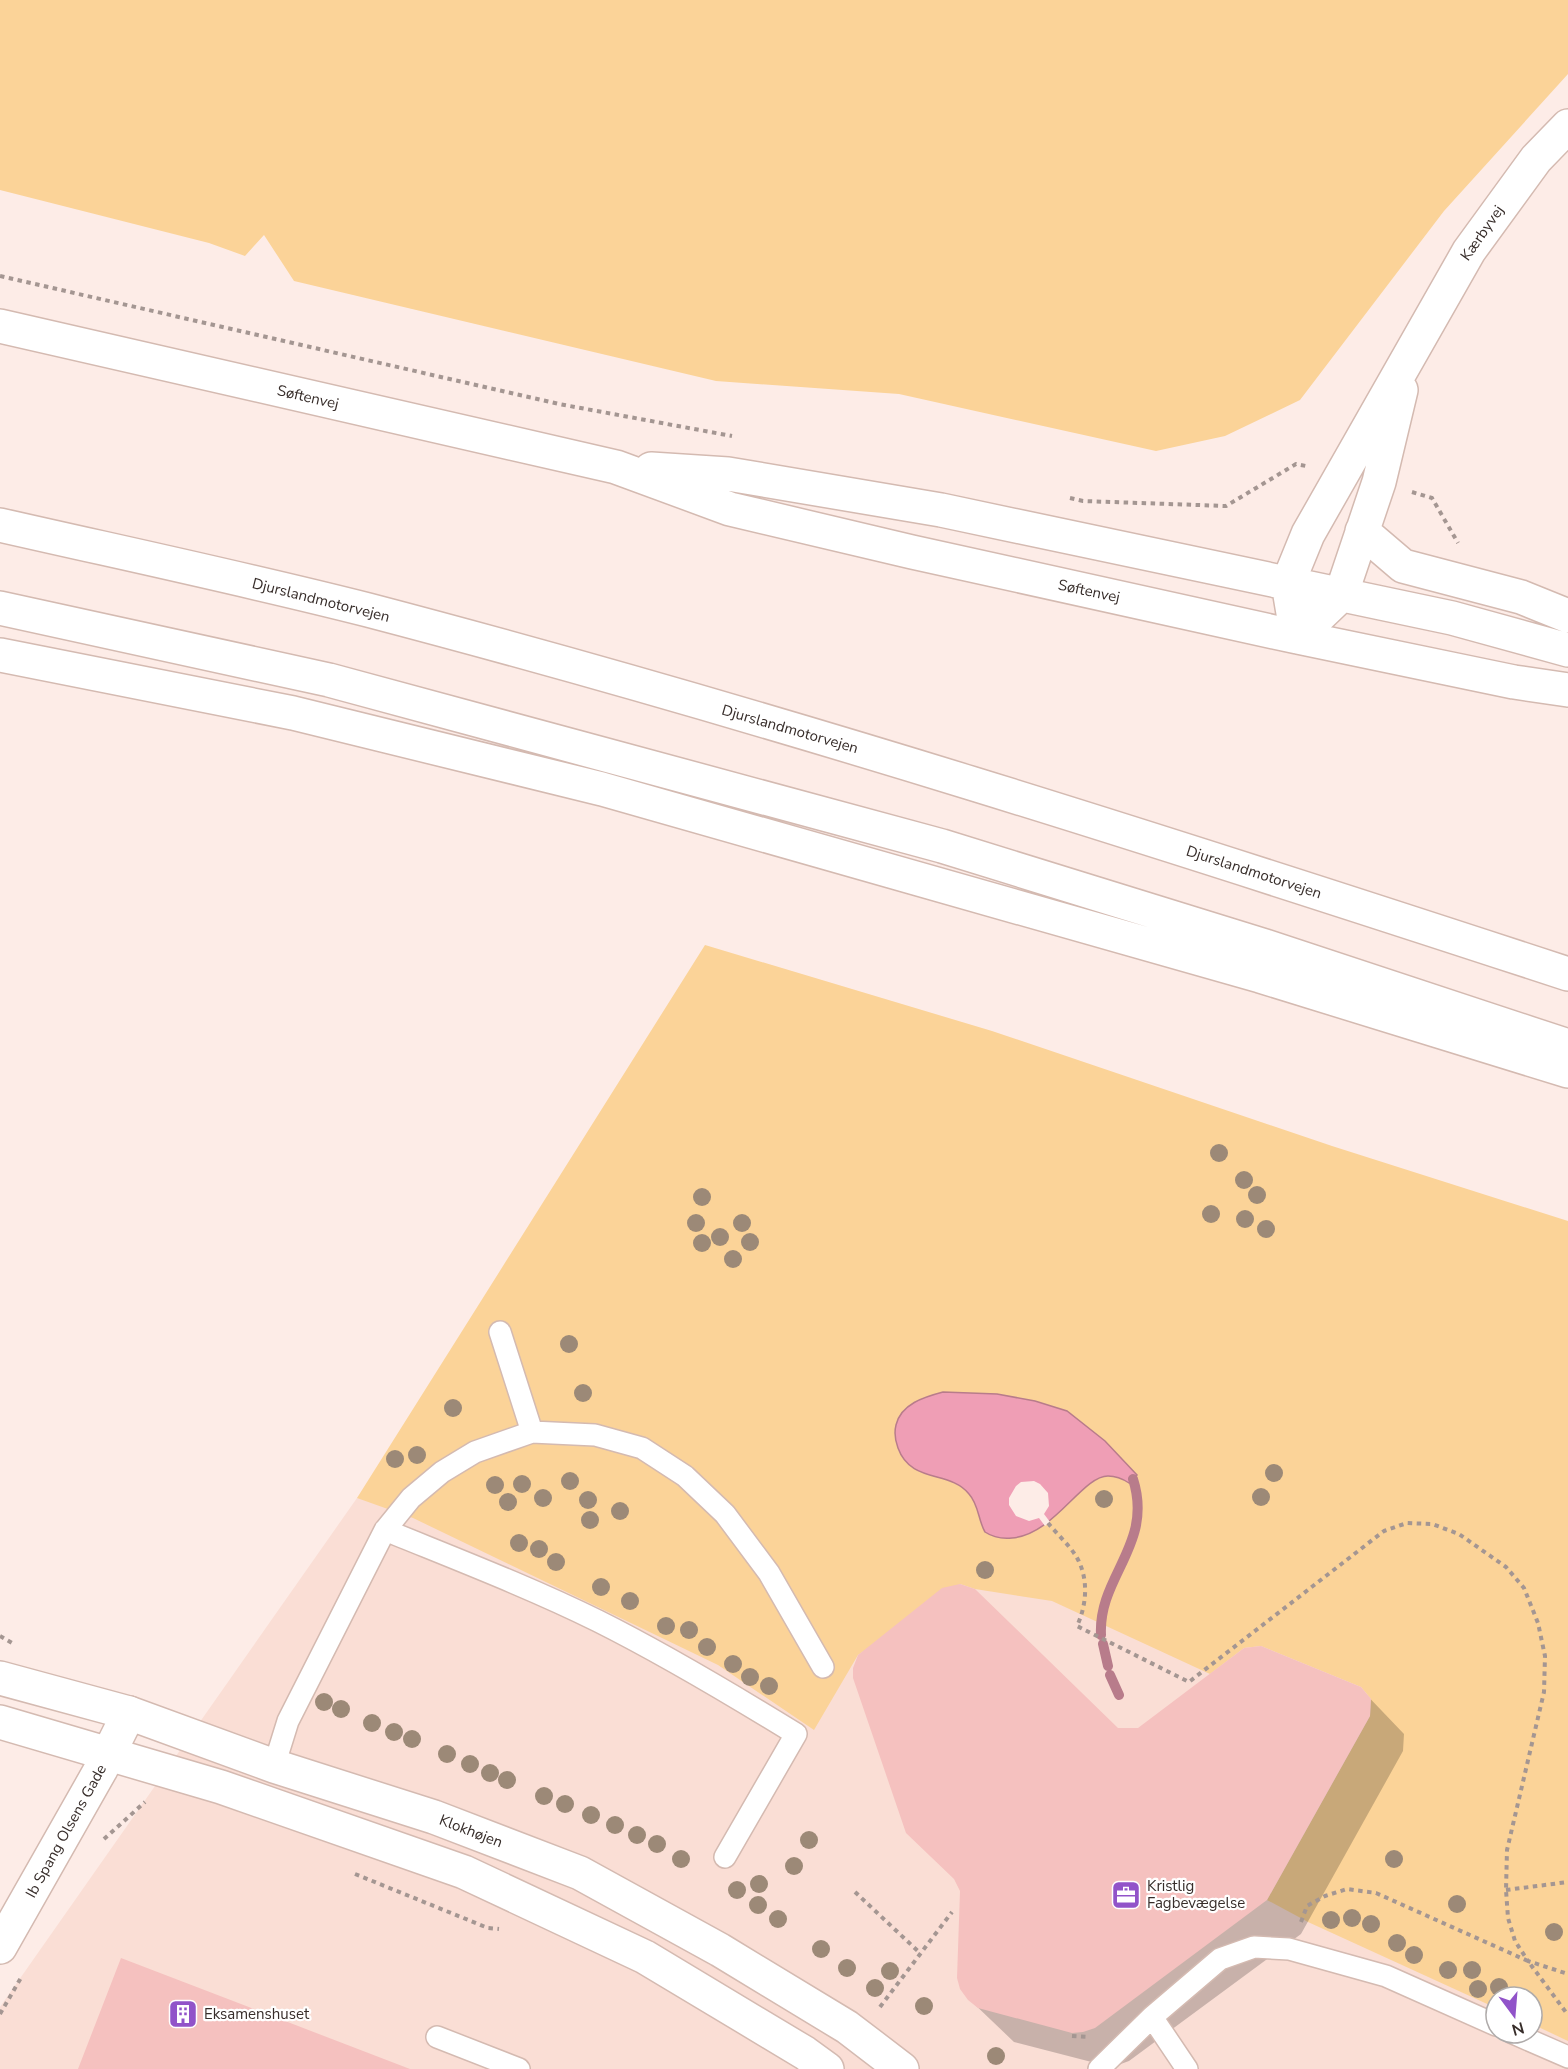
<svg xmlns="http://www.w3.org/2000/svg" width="1568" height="2069" viewBox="0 0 1568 2069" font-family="'Nunito Sans',sans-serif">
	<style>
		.built { fill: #faded5; fill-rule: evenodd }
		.green { fill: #fbd398 }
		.water { fill: #ef9eb5; stroke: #b87c8b; stroke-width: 1.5 }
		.pier { fill: #fdece7 }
		.shadow { fill: #0003 }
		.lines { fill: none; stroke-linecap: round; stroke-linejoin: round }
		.stream { stroke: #b87c8b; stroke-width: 10 }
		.building { fill: #f5c1bf }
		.lane-casing { stroke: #d4bab1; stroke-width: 24 }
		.street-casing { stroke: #d4bab1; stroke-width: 36 }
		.secondary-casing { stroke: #d4bab1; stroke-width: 36 }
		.highway-casing { stroke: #d4bab1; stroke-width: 36 }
		.path { stroke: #a49692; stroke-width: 4; stroke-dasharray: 4.5 4.5; stroke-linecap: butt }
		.lane { stroke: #fff; stroke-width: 21 }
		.street { stroke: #fff; stroke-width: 33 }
		.secondary { stroke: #fff; stroke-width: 33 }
		.highway { stroke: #fff; stroke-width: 33 }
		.tree { fill: #9c8977 }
		.labels { text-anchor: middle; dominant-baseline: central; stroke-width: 4.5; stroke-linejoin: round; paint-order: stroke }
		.street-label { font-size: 15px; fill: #372d2a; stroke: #fff }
		.poi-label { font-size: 15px; fill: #372d2a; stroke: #fff; text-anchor: start }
	</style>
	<rect width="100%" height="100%" fill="#fdece7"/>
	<path class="built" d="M1568 1224V2069H0V2007L357 1498ZM1496 1997H1532V2033H1496Z"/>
	<path class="green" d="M0 0H1568V74L1444 211 1300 400 1225 436 1156 451 899 394 716 381 294 281 264 235 245 256 209 243 0 190Z
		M705 945 992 1031 1332 1146 1568 1221V2041L1532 2024V1997H1496V2008L1308 1922 1267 1900 1370 1716 1371 1699 1361 1687 1261 1646 1244 1648 1210 1674 1052 1601 975 1589 960 1584 858 1655 814 1730 718 1665 413 1518 357 1498Z"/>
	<path class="water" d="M943 1392 997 1394 1035 1401 1067 1411 1105 1441 1137 1475 1129 1483C1123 1479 1116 1476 1108 1476 1082 1476 1054 1535 1012 1538 1002 1539 994 1538 985 1532 978 1520 979 1505 969 1494 950 1470 911 1484 898 1448 895 1440 894 1433 896 1425 901 1404 924 1397 943 1392Z"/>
	<path class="pier" d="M1034 1481 1040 1484 1048 1493 1049 1506 1044 1514 1050 1522 1045 1526 1039 1518 1029 1521 1016 1516 1009 1505V1498L1016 1486 1021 1482Z"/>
	<path class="shadow" d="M1360 1688 1404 1734 1403 1751 1301 1934 1129 2061 1118 2065 1107 2066 1014 2042 969 1999 961 1891 1117 1730H1139Z"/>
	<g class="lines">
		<path class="stream" d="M1101 1635C1098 1576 1154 1545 1133 1479
			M1103 1644 1108 1666
			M1110 1675 1119 1695"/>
	</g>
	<path class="building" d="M960 1584 975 1589 1118 1728H1138L1244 1648 1261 1646 1361 1687 1371 1699 1370 1716 1267 1900 1095 2028 1083 2032 1072 2033 978 2008 968 2000 960 1989 957 1978 960 1891 954 1879 906 1833 853 1678V1668L858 1655 942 1588Z
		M121 1958 410 2069H78Z"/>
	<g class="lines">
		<g class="lane-casing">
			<path id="lane" d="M500 1332 532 1432
				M385 1530C456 1559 529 1587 598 1621 666 1655 731 1694 796 1734L725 1857
				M274 1766 288 1721 385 1530 411 1498 442 1472 475 1452 532 1432 595 1435 642 1448 685 1476 725 1514 769 1573 823 1667
				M1152 2017 1187 2069
				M1513 2033 1568 2057
				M437 2037 519 2069
				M1099 2069 1152 2017 1220 1959 1254 1947 1289 1949 1386 1976 1496 2025"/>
		</g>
		<g class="street-casing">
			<path id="street" d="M0 1947 101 1769 129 1713"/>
		</g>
		<g class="secondary-casing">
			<path id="secondary" d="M0 326 616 467 730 509 912 552 1297 637 1514 682 1568 690
				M651 469 728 474 941 510 1452 618 1568 650
				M1362 531 1403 566 1521 597 1568 616
				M1297 637 1288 583 1308 534 1469 251 1536 159 1568 126
				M1297 637 1341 595 1379 482 1401 390
				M0 1678 129 1713 274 1766 434 1817 580 1873 720 1950 847 2027 902 2069
				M0 1722 221 1787 464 1872 645 1957 805 2053 827 2069"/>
		</g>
		<g class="highway-casing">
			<path id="highway" d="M0 525C123 553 246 579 368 610 772 716 1171 844 1568 974
				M0 608 329 680 942 846 1265 946 1568 1046
				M0 655 293 713 602 789 1260 976 1568 1071"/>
		</g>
		<path class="path" d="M0 276 559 404 732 436
			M1412 492 1432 498 1458 543
			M1070 498 1083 501 1226 506 1296 464 1306 466
			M1048 1523C1057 1534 1069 1545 1076 1556 1089 1578 1087 1604 1077 1626L1189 1682 1384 1531 1407 1523 1432 1524 1459 1534 1506 1567 1524 1588 1538 1623 1545 1656 1544 1692 1507 1850 1506 1890 1508 1918 1515 1941 1528 1961 1568 1974
			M0 1636 12 1643
			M104 1839 145 1802
			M355 1874 488 1928 499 1929
			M1506 1890 1568 1882
			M855 1892 920 1953
			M1301 1922 1307 1906 1325 1896 1347 1889 1376 1893 1528 1961 1568 2015
			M880 2007 952 1912
			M0 2014 22 1976
			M1072 2036 1089 2037"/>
		<use href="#lane" class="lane"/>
		<use href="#street" class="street"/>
		<use href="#secondary" class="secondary"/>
		<use href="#highway" class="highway"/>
	</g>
	<g class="tree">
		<circle cx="1219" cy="1153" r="9"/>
		<circle cx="1244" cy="1180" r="9"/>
		<circle cx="1257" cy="1195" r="9"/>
		<circle cx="702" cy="1197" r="9"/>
		<circle cx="1211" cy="1214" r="9"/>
		<circle cx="1245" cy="1219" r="9"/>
		<circle cx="696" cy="1223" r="9"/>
		<circle cx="742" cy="1223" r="9"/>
		<circle cx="1266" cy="1229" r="9"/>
		<circle cx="720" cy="1237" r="9"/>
		<circle cx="750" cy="1242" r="9"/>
		<circle cx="702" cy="1243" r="9"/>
		<circle cx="733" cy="1259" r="9"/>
		<circle cx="569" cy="1344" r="9"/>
		<circle cx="583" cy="1393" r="9"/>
		<circle cx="453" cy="1408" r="9"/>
		<circle cx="417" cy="1455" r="9"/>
		<circle cx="395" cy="1459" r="9"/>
		<circle cx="1274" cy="1473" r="9"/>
		<circle cx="570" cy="1481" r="9"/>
		<circle cx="522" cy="1484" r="9"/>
		<circle cx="495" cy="1485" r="9"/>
		<circle cx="1261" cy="1497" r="9"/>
		<circle cx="543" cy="1498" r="9"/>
		<circle cx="1104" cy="1499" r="9"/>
		<circle cx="588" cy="1500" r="9"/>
		<circle cx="508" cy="1502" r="9"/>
		<circle cx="620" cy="1511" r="9"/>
		<circle cx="590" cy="1520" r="9"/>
		<circle cx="519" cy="1543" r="9"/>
		<circle cx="539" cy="1549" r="9"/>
		<circle cx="556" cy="1562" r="9"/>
		<circle cx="985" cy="1570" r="9"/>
		<circle cx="601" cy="1587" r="9"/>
		<circle cx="630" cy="1601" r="9"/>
		<circle cx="666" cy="1626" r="9"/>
		<circle cx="689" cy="1630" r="9"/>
		<circle cx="707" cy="1647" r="9"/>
		<circle cx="733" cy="1664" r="9"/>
		<circle cx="750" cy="1677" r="9"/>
		<circle cx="769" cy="1686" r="9"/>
		<circle cx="324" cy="1702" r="9"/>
		<circle cx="341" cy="1709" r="9"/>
		<circle cx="372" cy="1723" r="9"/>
		<circle cx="394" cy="1732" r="9"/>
		<circle cx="412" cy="1739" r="9"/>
		<circle cx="447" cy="1754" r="9"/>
		<circle cx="470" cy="1764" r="9"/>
		<circle cx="490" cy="1773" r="9"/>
		<circle cx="507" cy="1780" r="9"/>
		<circle cx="544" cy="1796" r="9"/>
		<circle cx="565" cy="1804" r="9"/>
		<circle cx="591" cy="1815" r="9"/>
		<circle cx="615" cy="1825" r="9"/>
		<circle cx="637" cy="1835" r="9"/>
		<circle cx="809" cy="1840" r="9"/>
		<circle cx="657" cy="1844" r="9"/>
		<circle cx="681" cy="1859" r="9"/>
		<circle cx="1394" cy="1859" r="9"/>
		<circle cx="794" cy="1866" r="9"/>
		<circle cx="759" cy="1884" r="9"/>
		<circle cx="737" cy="1890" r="9"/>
		<circle cx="1457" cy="1904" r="9"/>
		<circle cx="758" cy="1905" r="9"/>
		<circle cx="1352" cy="1918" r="9"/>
		<circle cx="778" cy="1919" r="9"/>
		<circle cx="1331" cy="1920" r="9"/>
		<circle cx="1371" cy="1924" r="9"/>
		<circle cx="1554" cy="1932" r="9"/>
		<circle cx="1397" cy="1943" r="9"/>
		<circle cx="821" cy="1949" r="9"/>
		<circle cx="1414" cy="1955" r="9"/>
		<circle cx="847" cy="1968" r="9"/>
		<circle cx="1448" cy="1970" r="9"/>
		<circle cx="1472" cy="1970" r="9"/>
		<circle cx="890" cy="1971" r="9"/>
		<circle cx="1499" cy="1987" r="9"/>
		<circle cx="875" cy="1988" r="9"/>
		<circle cx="1478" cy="1989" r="9"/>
		<circle cx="924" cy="2006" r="9"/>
		<circle cx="996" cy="2056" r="9"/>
	</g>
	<defs>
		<g id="office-square" transform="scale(1.5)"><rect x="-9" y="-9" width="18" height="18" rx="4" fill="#9153c9" stroke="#fff"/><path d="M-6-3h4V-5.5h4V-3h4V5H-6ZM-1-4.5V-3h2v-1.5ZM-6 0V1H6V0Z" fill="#fff"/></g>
		<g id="building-square" transform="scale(1.5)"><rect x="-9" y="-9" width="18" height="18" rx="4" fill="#9153c9" stroke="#fff"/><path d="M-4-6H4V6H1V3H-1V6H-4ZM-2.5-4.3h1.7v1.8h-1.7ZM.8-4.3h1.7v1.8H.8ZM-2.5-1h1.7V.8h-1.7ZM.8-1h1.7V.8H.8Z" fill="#fff"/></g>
	</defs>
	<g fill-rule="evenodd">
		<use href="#office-square" x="1126" y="1895"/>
		<use href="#building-square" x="183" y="2014"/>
	</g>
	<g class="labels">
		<g class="street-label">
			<text transform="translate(1482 233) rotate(-55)">Kærbyvej</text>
			<text transform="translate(308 397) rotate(13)">Søftenvej</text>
			<text transform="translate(1089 591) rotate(12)">Søftenvej</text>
			<text transform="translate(321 600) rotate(14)">Djurslandmotorvejen</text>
			<text transform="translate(790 729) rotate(16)">Djurslandmotorvejen</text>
			<text transform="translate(1254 872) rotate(18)">Djurslandmotorvejen</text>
			<text transform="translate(66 1831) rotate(-61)">Ib Spang Olsens Gade</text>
			<text transform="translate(471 1831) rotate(21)">Klokhøjen</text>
		</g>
		<g class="poi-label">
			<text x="1147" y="1886">Kristlig<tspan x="1147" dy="17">Fagbevægelse</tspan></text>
			<text x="204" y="2014">Eksamenshuset</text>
		</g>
	</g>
	<g transform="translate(1514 2015) rotate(164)"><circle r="28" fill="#ffffff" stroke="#afabaa" stroke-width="1.5"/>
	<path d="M0-4.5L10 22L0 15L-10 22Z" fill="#9153c9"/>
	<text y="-9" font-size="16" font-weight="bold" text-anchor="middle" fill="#372d2a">N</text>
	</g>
</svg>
